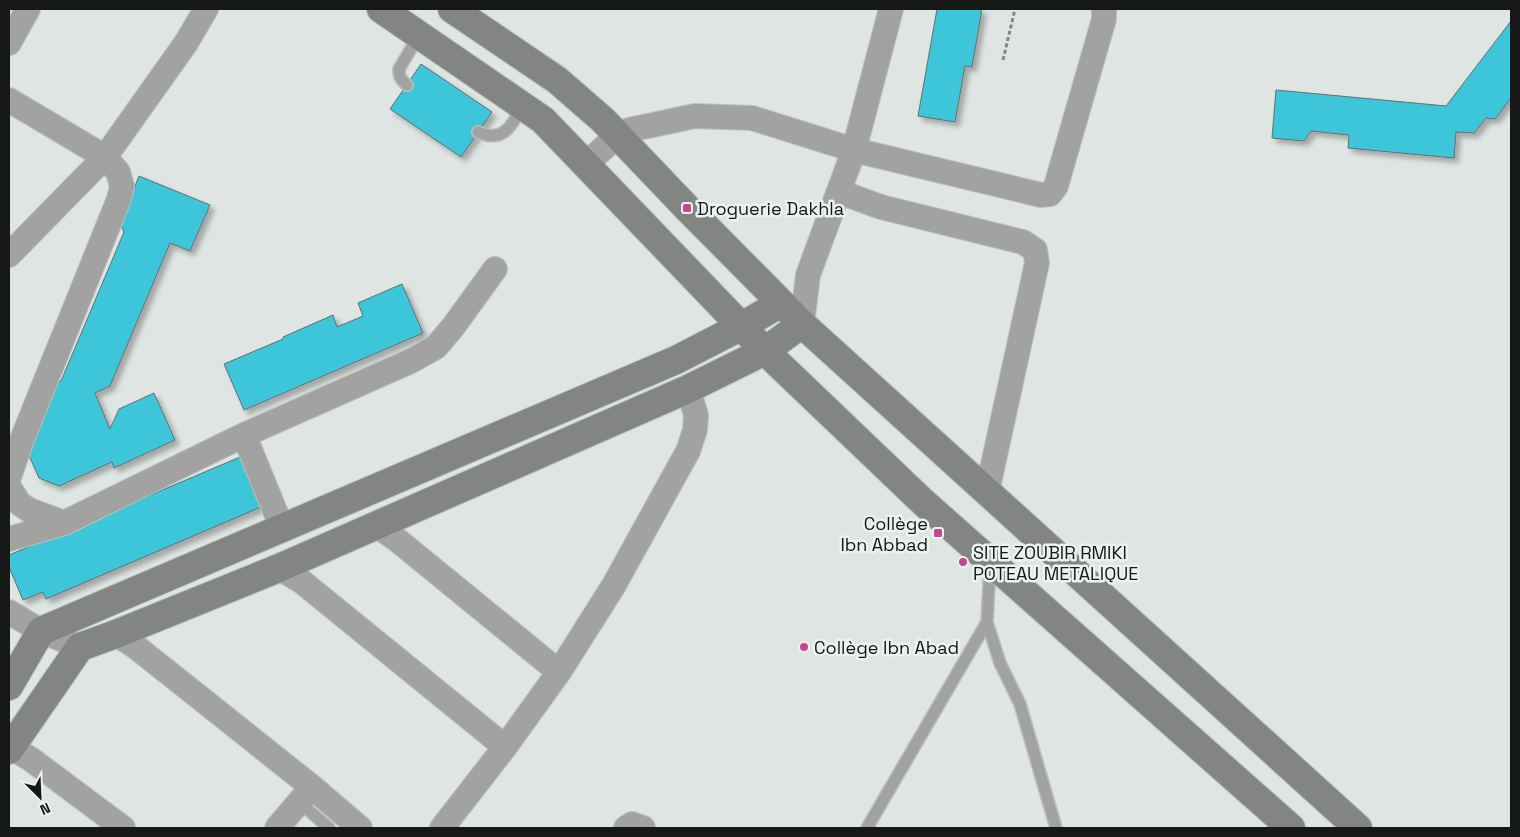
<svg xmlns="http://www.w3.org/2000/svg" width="1520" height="837" viewBox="0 0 1520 837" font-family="'Space Grotesk',sans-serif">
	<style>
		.building { fill: #3cc5d9; stroke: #676d6e; filter: url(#shadow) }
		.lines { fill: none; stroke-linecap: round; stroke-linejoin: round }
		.lane-casing { stroke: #bac0bd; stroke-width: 14 }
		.street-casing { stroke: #bac0bd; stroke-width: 26 }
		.secondary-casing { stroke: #bac0bd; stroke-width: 30 }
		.path { stroke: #838886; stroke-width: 3; stroke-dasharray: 4 2.5; stroke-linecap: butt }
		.lane { stroke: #a2a3a1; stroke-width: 11 }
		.street { stroke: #a2a3a1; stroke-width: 24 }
		.secondary { stroke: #828582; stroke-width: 28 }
		.poi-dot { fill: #c64692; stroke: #ebf2f0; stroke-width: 2 }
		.labels { text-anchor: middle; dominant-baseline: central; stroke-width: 5; stroke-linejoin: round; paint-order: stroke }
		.poi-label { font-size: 18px; fill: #151817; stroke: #ebf2f0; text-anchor: start }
	</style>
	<defs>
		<filter id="shadow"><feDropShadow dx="4.5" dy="4.5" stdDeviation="2.5" flood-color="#0004"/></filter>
	</defs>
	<rect width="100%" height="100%" fill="#dee5e2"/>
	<path class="building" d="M937 9H982L972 67 965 66 955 122 918 116Z
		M1511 21V98L1495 119 1486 118 1474 133 1456 132 1454 158 1348 148 1349 135 1311 131 1304 141 1272 138 1276 90 1446 106Z
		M421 64 492 112 461 157 390 109Z
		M139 176 210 205 190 251 170 243 110 386 95 393 110 429 119 409 154 393 175 440 114 468 112 462 59 486 39 478 27 451 55 384 61 381 124 232 120 224Z
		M402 284 423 333 244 410 224 364 283 339V337L333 315 337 327 363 316 358 303Z
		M240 457 261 507 46 599 43 592 23 600 9 567V555Z"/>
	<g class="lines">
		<g class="lane-casing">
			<path id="lane" d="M407 85C401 80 399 77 399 69L419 35
				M478 132C503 144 512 125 523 106
				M990 565 987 622 1000 663 1020 704 1056 828
				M299 802 329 828
				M867 828 987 622"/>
		</g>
		<g class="street-casing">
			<path id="street" d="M9 43 28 9
				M9 100 105 157 118 172 122 186 119 199 23 437 9 477
				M586 164 618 135 629 130 695 116 752 118 854 150 1041 195 1050 194 1056 186 1104 19V9
				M840 192 881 207 1023 242 1035 250 1037 263 987 492
				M9 255 105 157 186 43 206 9
				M802 324 808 275 854 150 891 9
				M244 435 282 528
				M9 487 19 503 29 510 64 523
				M376 525 396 539 559 672
				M9 539 64 523 244 435 411 361 436 347 453 327 495 269
				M279 568 301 581 505 747
				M9 612 41 631 80 647
				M116 634 136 647 312 787 360 828
				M11 747 32 760 123 828
				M277 828 312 787
				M442 828 505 747 559 672 614 585 688 451 695 430 696 415 688 389
				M626 828 632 824 643 828"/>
		</g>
		<g class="secondary-casing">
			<path id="secondary" d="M381 9 543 120 765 351 923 502 1291 828
				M452 9 557 80 603 120 687 208 802 324 1358 828
				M9 686 41 631 676 360 742 326 781 303
				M9 750 80 647 116 634 279 568 688 389 765 351 802 324"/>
		</g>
		<path class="path" d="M1003 60 1015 9"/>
		<use href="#lane" class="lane"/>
		<use href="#street" class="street"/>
		<use href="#secondary" class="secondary"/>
	</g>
	<g class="poi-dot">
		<rect x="682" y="203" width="10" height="10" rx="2.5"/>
		<rect x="933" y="528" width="10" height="10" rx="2.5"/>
		<circle cx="963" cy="562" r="5"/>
		<circle cx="804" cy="647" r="5"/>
	</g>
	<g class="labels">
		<g class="poi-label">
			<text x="697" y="208">Droguerie Dakhla</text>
			<text x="928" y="523" text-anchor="end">Collège<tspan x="928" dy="21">Ibn Abbad</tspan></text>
			<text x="973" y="552">SITE ZOUBIR RMIKI<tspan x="973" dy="21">POTEAU METALIQUE</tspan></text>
			<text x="814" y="647">Collège Ibn Abad</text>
		</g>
	</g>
	<rect width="1520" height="837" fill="none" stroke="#151817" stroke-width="20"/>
	<g transform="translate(40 797) rotate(156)" stroke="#ebf2f0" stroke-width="4" paint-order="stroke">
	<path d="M0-4L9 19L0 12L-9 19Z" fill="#151817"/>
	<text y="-8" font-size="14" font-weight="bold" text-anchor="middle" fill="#151817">N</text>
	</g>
</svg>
